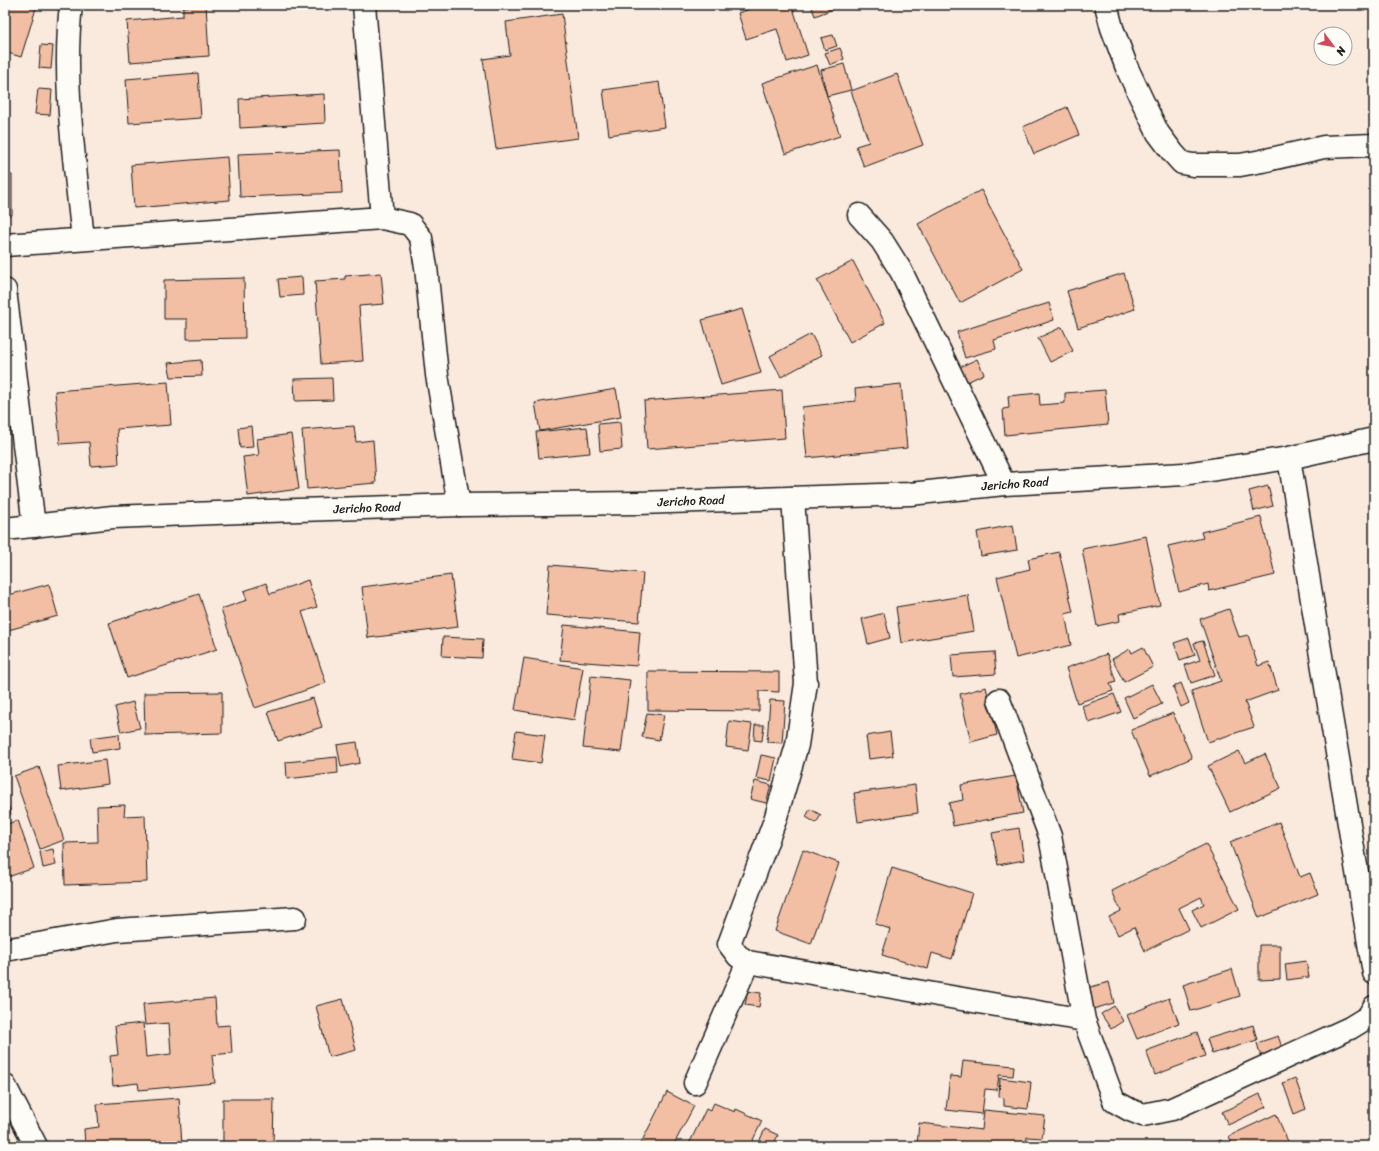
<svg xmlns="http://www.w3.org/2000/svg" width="1379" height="1151" viewBox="0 0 1379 1151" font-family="Sriracha,sans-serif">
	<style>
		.building { fill: #f3bfa4; stroke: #1c1c1c }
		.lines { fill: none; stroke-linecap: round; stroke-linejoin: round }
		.minor-casing { stroke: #1c1c1c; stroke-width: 25 }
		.tertiary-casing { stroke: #1c1c1c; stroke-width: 25 }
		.minor { stroke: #fdfcf7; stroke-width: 22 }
		.tertiary { stroke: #fdfcf7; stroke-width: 22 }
		.labels { text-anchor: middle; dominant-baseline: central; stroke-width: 4; stroke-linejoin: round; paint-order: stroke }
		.street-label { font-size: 12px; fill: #1c1c1c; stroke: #fdfcf7 }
	</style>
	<rect width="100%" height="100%" fill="#faeade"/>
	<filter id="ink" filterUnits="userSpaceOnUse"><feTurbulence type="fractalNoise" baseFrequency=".025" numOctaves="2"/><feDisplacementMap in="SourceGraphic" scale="8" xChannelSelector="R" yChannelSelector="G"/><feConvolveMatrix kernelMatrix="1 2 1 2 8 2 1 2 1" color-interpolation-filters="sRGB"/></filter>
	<g filter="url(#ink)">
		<path class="building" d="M5 5H37L21 57 5 52Z
			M206 5 209 56 130 62 127 21 183 16V7Z
			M762 5H792L808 55 787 62 777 29 746 39 738 13Z
			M811 5H837L838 7 815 16Z
			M562 14 578 138 496 149 483 59 510 55 506 22Z
			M833 35 837 46 825 50 821 38Z
			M41 45 53 46 51 69 39 68Z
			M840 48 844 59 830 65 825 53Z
			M844 64 851 90 827 96 821 70Z
			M817 65 840 136 785 154 762 83Z
			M198 73 201 118 129 123 126 79Z
			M897 74 923 145 864 167 856 146 869 142 851 91Z
			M659 82 665 127 609 135 603 90Z
			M38 89 52 90 50 115 35 114Z
			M324 94 325 123 240 128 239 99Z
			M1067 107 1079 135 1034 154 1023 127Z
			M340 150 342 193 240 197 238 154Z
			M227 157 230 200 134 208 131 165Z
			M5 175H12V215H5Z
			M981 190 1023 269 960 303 918 224Z
			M853 261 885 323 850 342 817 280Z
			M381 273 384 304 359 306 363 361 321 364 315 281 345 279V276Z
			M1124 273 1135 309 1078 328 1067 291Z
			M302 277 303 295 280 297 278 279Z
			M244 278 245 338 187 339V319H164V280Z
			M1049 303 1054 320 994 340 996 349 965 358 957 332Z
			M742 309 761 373 721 385 702 320Z
			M1062 327 1073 351 1050 362 1038 338Z
			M811 334 822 355 781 377 770 356Z
			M977 359 984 374 967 382 960 367Z
			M201 360 202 376 171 377 168 363Z
			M332 378 333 400 295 401 294 379Z
			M168 382 171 425 117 429 119 464 91 466 89 442 60 444 55 391Z
			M901 384 907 448 807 458 802 407 856 401 855 389Z
			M616 389 621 417 540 431 535 403Z
			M782 390 785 438 647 449 644 401Z
			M1105 390 1108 425 1005 435 1003 409 1009 408 1008 396 1039 393 1040 405 1065 403V393Z
			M620 422 622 449 600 451 598 424Z
			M251 426 253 447 240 448 238 428Z
			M354 426 356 442 373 440 376 483 307 489 302 430Z
			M587 427 590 453 539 458 536 432Z
			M291 434 299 489 248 496 243 457 259 455 257 439Z
			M1268 486 1273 506 1254 511 1249 491Z
			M1261 517 1275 575 1209 591 1208 584 1179 592 1168 546 1203 538 1201 532Z
			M1013 525 1017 550 981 556 977 532Z
			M1146 536 1160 605 1119 614 1120 621 1097 626 1082 549Z
			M1059 552 1073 612 1065 614 1071 645 1016 658 997 577 1030 569 1028 559Z
			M550 565 643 573 639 622 546 615Z
			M451 575 458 627 368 638 362 587Z
			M308 580 317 607 302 612 326 683 255 708 221 609 247 600 244 591 266 583 270 594Z
			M49 584 58 616 5 631V596Z
			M199 594 217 649 127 678 109 623Z
			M968 595 974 631 901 643 896 607Z
			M1229 609 1239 637 1248 635 1258 666 1269 662 1278 690 1245 702 1254 727 1208 742 1191 691 1221 681 1200 619Z
			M884 613 890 638 868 644 862 619Z
			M564 625 640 632 637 666 560 660Z
			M443 637 483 639 482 658 442 656Z
			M1189 638 1195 655 1180 660 1174 643Z
			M1203 641 1215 675 1191 683 1185 665 1200 660 1194 643Z
			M1143 647 1153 667 1124 682 1112 659 1130 649 1132 653Z
			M994 652 996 674 953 677 951 655Z
			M1107 654 1116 682 1110 684 1113 691 1077 703 1066 668Z
			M524 658 583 668 574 720 515 710Z
			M1372 664H1374V686H1373Z
			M648 671 779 672V692L759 691V711L648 710Z
			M591 676 630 680 621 752 583 748Z
			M1181 683 1189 703 1181 707 1173 687Z
			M1152 684 1162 704 1133 718 1124 698Z
			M986 687 997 735 971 742 960 694Z
			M222 692V733L145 735 144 693Z
			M1114 694 1121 712 1089 723 1082 706Z
			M313 698 322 727 278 741 268 712Z
			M770 700 785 701 782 743 767 742Z
			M133 702 140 728 121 732 115 707Z
			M647 713 664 715 659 740 642 737Z
			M1173 713 1192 758 1150 776 1131 730Z
			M729 721 752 724 748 750 726 747Z
			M755 725H764L762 741 754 740Z
			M516 731 545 735 541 763 512 759Z
			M890 732 893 756 869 759 866 736Z
			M119 734 120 748 92 752 90 738Z
			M357 742 360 763 341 767 337 745Z
			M1239 751 1245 763 1265 754 1281 788 1230 812 1208 766Z
			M761 755 776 758 771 781 756 778Z
			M337 757 338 773 287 779 286 762Z
			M105 760 108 784 61 791 58 766Z
			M39 767 64 840 40 849 14 776Z
			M1016 776 1023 813 953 826 949 803 963 800 961 785Z
			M755 781 771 785 766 803 750 799Z
			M915 785 918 813 858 822 854 793Z
			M5 796 11 814 5 816Z
			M125 805 124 816 145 815 147 882 65 885 64 843 98 842 97 806Z
			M810 809 821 815 816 823 806 817Z
			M18 820 34 868 5 878V825Z
			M1279 822 1300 877 1310 873 1318 894 1259 918 1230 842Z
			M1019 828 1024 860 998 865 992 833Z
			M1206 844 1239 909 1201 928 1192 910 1204 904 1201 897 1179 908 1189 929 1145 951 1134 927 1118 935 1109 917 1121 911 1112 891Z
			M53 849 56 865 43 868 40 852Z
			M803 850 839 863 811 944 775 931Z
			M892 868 972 893 952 959 932 953 928 969 882 955 890 929 875 924Z
			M1259 945H1280V979L1259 980Z
			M1306 961 1309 977 1287 980 1285 964Z
			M1232 969 1240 996 1191 1011 1183 985Z
			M1109 982 1114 1003 1093 1009 1087 988Z
			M748 991 761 993 759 1007 745 1005Z
			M215 998 217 1026 230 1025 232 1053 212 1055 215 1083 139 1090 138 1083 113 1086 110 1056 118 1055 115 1026 143 1023 146 1057 171 1054 169 1023 145 1025 143 1004Z
			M1169 998 1179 1023 1137 1039 1127 1015Z
			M343 999 356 1050 329 1057 316 1006Z
			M1114 1006 1123 1021 1111 1029 1101 1014Z
			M1253 1025 1257 1040 1212 1054 1207 1039Z
			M1197 1032 1205 1056 1155 1075 1146 1051Z
			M1278 1036 1284 1053 1262 1061 1257 1043Z
			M963 1061 1014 1066 1013 1076 999 1075 997 1090 985 1089 982 1114 946 1110 950 1076 961 1077Z
			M1000 1078 1031 1082 1028 1109 1004 1106V1098L999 1097Z
			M1295 1078 1306 1109 1294 1114 1283 1083Z
			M667 1092 694 1106 673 1146H648L641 1143Z
			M1260 1094 1266 1107 1228 1125 1222 1112Z
			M179 1098 182 1146H85L84 1129 99 1127 97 1104Z
			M223 1099H274L273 1146H223Z
			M714 1103 735 1112 736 1109 762 1121 750 1146H688L706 1109 710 1111Z
			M984 1110 1045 1116 1042 1138 1027 1137 1026 1146H917L919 1123 982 1130Z
			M1276 1114 1290 1146H1233L1229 1136Z
			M765 1129 778 1135 773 1146H757Z
			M1221 1140 1223 1146H1208Z"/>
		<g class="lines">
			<g class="minor-casing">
				<path id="minor" d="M71 5C62 83 75 162 83 239
					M364 5 382 218 410 224 421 238 426 267 437 375 459 505
					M1106 5 1112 28 1127 68 1141 98 1158 133 1173 153 1182 163 1193 165H1240L1262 161 1324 147 1374 145
					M859 215 882 241 901 271 1004 484
					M5 245 382 218
					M5 290 34 526
					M1289 458 1328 699 1374 973
					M793 498 806 683 797 745 775 820 729 944 738 956 748 962 1084 1020
					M999 700 1050 836 1084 1020 1114 1101 1130 1110 1143 1115 1172 1109 1350 1028 1368 1017 1374 1007
					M5 950 117 930 295 918
					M695 1083 748 962
					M5 1086 36 1146"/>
			</g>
			<g class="tertiary-casing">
				<path id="tertiary" d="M5 529 113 517 266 511 459 505 639 503 910 494 1004 484 1184 474 1289 458 1374 439"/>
			</g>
			<use href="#minor" class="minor"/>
			<use href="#tertiary" class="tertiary"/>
		</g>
	</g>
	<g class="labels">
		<g class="street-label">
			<text transform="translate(1015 484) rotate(-4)">Jericho Road</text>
			<text transform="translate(691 501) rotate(-2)">Jericho Road</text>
			<text transform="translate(367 508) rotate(-2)">Jericho Road</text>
		</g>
	</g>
	<rect width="1379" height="1151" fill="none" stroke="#fdfcf7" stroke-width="20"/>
	<rect x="10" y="10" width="1359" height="1131" fill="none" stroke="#1c1c1c" stroke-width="1.5" filter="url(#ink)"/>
	<g transform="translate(1333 46) rotate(122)"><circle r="19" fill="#fdfcf7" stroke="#a3a29f"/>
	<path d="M0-3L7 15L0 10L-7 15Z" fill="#d1495b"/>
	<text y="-6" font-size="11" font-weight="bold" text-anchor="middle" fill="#1c1c1c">N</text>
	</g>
</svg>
